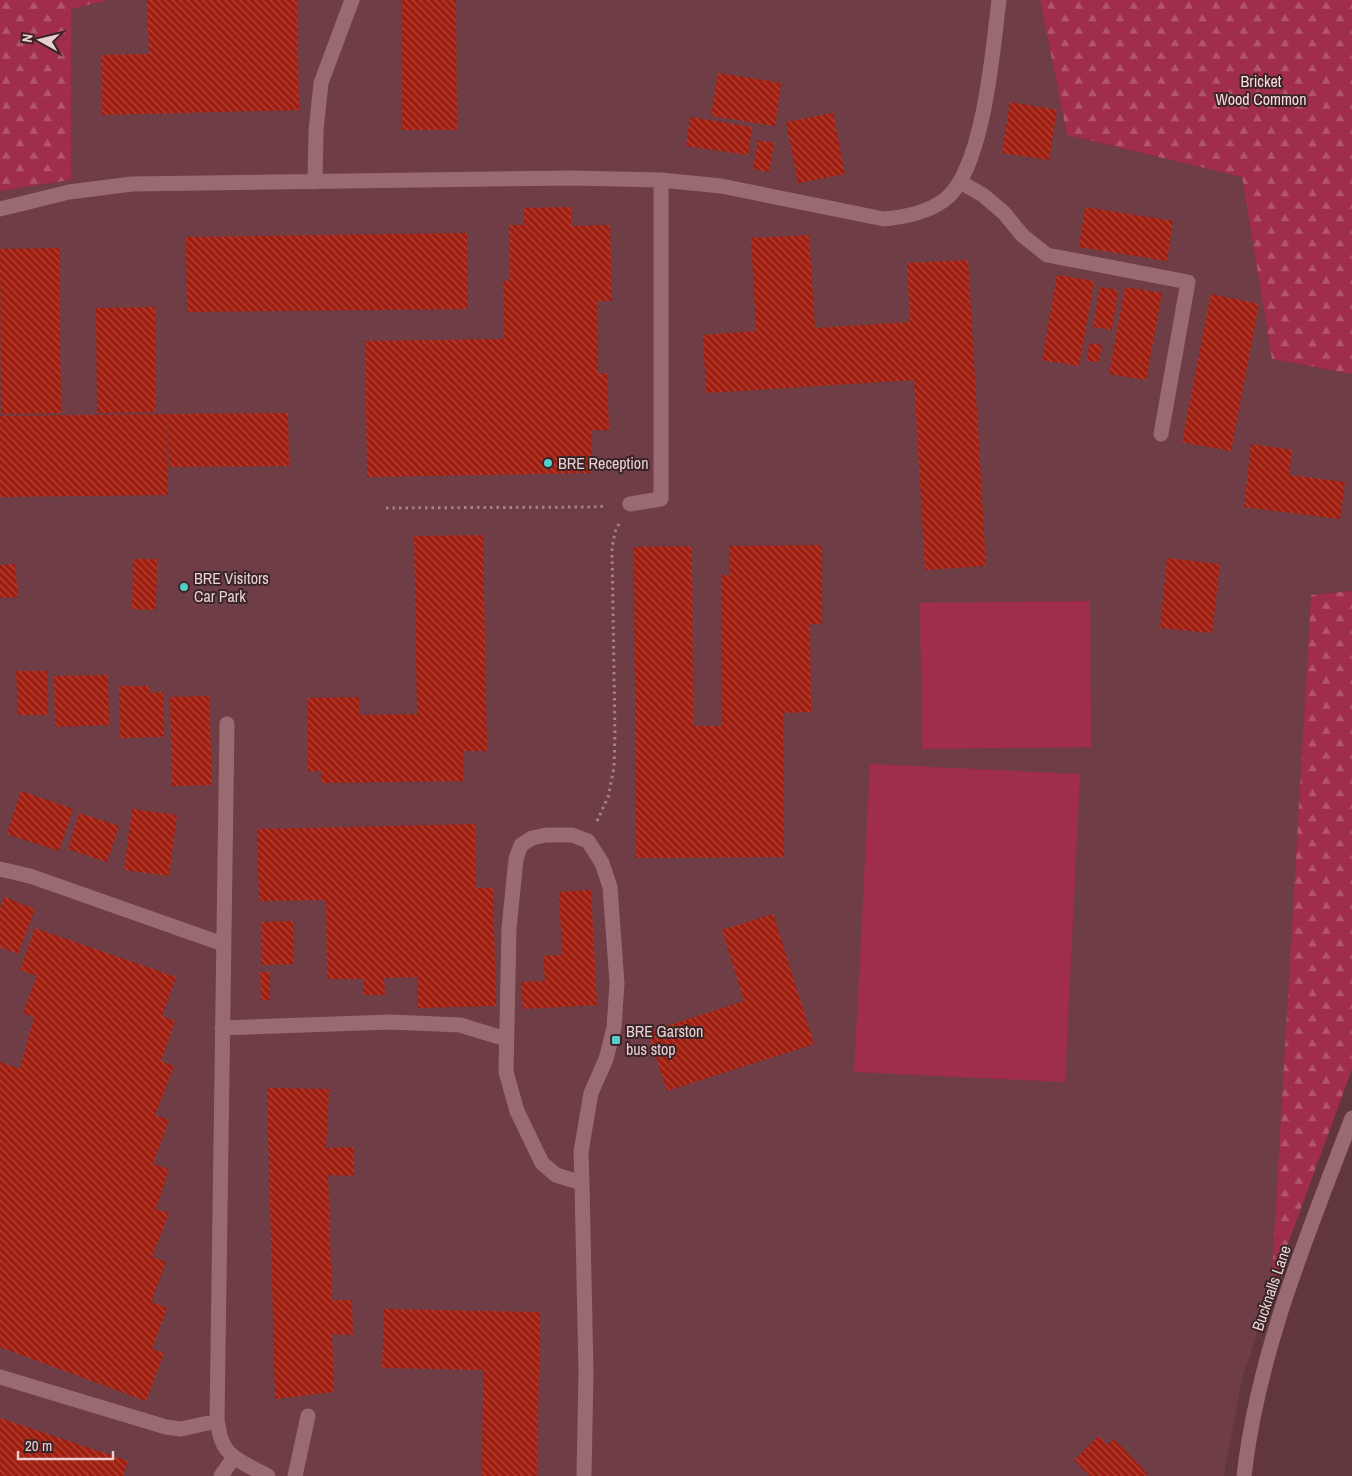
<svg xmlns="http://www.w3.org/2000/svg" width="1352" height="1476" viewBox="0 0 1352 1476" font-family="'Archivo Narrow',sans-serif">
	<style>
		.built { fill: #6f3d45 }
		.green { fill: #a02d49 }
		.forest { fill: url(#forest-firs) }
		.building { fill: url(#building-back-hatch) }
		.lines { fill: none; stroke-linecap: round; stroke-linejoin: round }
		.path { stroke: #a48185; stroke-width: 3; stroke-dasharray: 2.5 4; stroke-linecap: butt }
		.minor { stroke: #996b71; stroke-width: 15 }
		.poi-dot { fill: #54cdc7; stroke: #392528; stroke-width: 2 }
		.labels { text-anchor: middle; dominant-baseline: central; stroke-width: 4; stroke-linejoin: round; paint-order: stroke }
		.park-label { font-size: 16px; fill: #fddadd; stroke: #392528 }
		.poi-label { font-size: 16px; fill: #ebd0d3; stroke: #392528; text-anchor: start }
		.street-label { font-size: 16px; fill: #ebd0d3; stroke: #392528 }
	</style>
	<defs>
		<pattern id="forest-firs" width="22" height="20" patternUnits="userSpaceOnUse" patternTransform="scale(1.25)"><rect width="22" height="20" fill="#a02d49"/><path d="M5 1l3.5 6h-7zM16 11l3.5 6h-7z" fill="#b2546b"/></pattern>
		<pattern id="building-back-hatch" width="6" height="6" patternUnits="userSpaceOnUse" patternTransform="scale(1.25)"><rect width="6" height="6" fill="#9f1e0f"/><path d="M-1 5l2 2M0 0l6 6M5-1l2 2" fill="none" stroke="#b1483c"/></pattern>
	</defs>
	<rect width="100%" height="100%" fill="#61373d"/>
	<path class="built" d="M109 0H1040L1067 135 1242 177 1272 359 1352 374V591L1311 595 1271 1290 1241 1383 1224 1476H0V191L71 180V9Z"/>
	<path class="green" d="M1090 601 1091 747 922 749 920 603Z
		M870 764 1080 774 1065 1082 854 1072Z"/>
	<path class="forest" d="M0 0H109L71 9V180L0 191Z
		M1040 0H1352V374L1272 359 1242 177 1067 135Z
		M1352 591V1069L1271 1290 1311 595Z"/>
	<path class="building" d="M147 0H297L299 110 102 115 101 55 149 54Z
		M402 0H456L457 130H402Z
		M718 73 781 83 775 126 711 116Z
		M1010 102 1057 110 1049 160 1002 153Z
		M833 113 845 174 798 183 786 122Z
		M690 117 752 127 748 155 686 146Z
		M758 140 774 143 769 172 753 169Z
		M571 207V226L610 225 612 301H597L598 374 607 373 609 430H591L592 473 367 477 365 341 504 339 503 281H510L509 225H524V208Z
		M1085 207 1173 221 1167 261 1079 247Z
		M467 233 468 309 187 312 186 237Z
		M809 235 815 328 910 322 907 263 968 260 986 566 925 570 914 380 706 393 703 335 756 331 751 238Z
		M59 248 61 413 1 414 0 249Z
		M1057 275 1094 281 1079 366 1042 360Z
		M1100 287 1118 290 1112 330 1093 327Z
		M1125 287 1162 293 1146 380 1109 374Z
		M1211 294 1259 304 1231 451 1182 442Z
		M155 307 156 412 97 413 96 308Z
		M1089 343 1102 345 1099 362 1087 361Z
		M288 413 289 466 169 467 168 414Z
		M167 414 168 495 0 497V416Z
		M1251 444 1292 450 1289 475 1345 482 1340 519 1244 507Z
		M483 535 487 751H463V781L322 783 321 771H308V698L359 697V715L417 714 414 536Z
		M822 545V624H810L811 712 783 713 784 857 636 858 634 547 692 546 693 726H722L721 575H730L729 546Z
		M1167 558 1220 564 1212 633 1160 628Z
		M133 559H157L156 610 132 609Z
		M15 564 18 597 0 598V565Z
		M16 671H47L48 715H18Z
		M108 675 109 725 55 727 54 676Z
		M119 686H150V693L163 692 164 737 120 738Z
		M209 696 212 785 172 786 170 697Z
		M21 791 73 809 59 851 7 834Z
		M132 809 177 815 169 876 124 870Z
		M79 813 119 826 107 862 68 849Z
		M475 824 476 888H493L496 1006 418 1008V977L384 978 385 995H363V979H327L326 900 259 901 257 829Z
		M591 890 597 1005 523 1009 521 982 545 981 543 956 562 955 559 892Z
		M4 897 35 909 18 954 0 947V908Z
		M773 914 814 1044 667 1091 648 1032 744 1001 722 930Z
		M293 921 294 964 261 965V922Z
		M35 928 176 977 162 1016 175 1021 161 1061 174 1066 155 1115 169 1120 153 1164 169 1169 156 1209 169 1213 152 1257 166 1262 151 1302 167 1308 152 1349 164 1353 146 1401 0 1347V1062L20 1069 34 1017 23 1013 37 976 20 970Z
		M260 972H270V1000H261Z
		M267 1088 329 1089 326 1148 354 1147V1176L328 1175 332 1300H352L353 1335 332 1334 334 1392 275 1399Z
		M384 1309 540 1312 537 1476H482L483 1370 382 1368Z
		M0 1418 128 1461 123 1476H0Z
		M1099 1436 1107 1445 1114 1439 1148 1474 1145 1476H1090L1074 1460Z"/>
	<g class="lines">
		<path class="path" d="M386 508 592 507 607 506
			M597 821 608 797 614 768 615 734 612 547 616 529 619 524"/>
		<path class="minor" d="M315 182 316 131 321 83 352 0
			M960 182 983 195 1004 213 1022 235 1047 255 1188 282 1161 434
			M0 209 69 192 132 184 572 178 661 180 721 186 884 219C906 217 931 212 948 197 984 163 993 49 999 0
			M630 504 661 499V180
			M227 724 217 1421C219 1428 219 1435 222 1441 228 1459 252 1467 268 1476
			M546 835H572L588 841 602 863 610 887 617 983 614 1028 606 1059 591 1093 581 1152 582 1183 556 1175 542 1163 517 1111 506 1072 509 928 516 859 521 845 532 838Z
			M0 869 30 876 223 944
			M222 1028 391 1022 460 1025 506 1039
			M582 1183 586 1372 584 1476
			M0 1377 166 1427 181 1429 217 1421
			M221 1476 234 1457
			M295 1476 308 1416
			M1244 1476C1258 1351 1308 1234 1352 1118"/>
	</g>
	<g class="poi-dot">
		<circle cx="548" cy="463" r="5"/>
		<circle cx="184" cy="587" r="5"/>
		<rect x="611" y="1035" width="10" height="10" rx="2.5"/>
	</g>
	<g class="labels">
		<g class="park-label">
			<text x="1261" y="81">Bricket<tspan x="1261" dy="18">Wood Common</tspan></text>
		</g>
		<g class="poi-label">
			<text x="558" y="463">BRE Reception</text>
			<text x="194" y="578">BRE Visitors<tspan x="194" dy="18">Car Park</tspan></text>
			<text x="626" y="1031">BRE Garston<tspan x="626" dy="18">bus stop</tspan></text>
		</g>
		<g class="street-label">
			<text transform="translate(1271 1288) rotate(-71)">Bucknalls Lane</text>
		</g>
	</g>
	<g transform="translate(40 40) rotate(278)" stroke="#392528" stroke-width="4" paint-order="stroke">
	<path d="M0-4L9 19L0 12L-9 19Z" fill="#ebd0d3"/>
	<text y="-8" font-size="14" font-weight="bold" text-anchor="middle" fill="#ebd0d3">N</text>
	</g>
	<path d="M18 1451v8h95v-8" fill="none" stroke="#ebd0d3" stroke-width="2.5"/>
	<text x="25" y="1451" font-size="15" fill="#ebd0d3" stroke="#392528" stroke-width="4" paint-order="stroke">20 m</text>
</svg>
